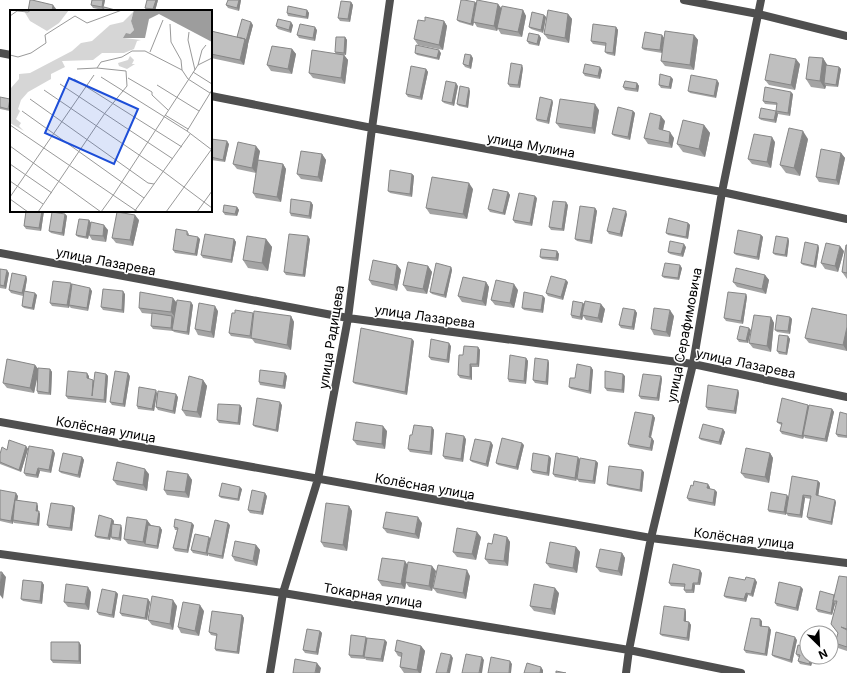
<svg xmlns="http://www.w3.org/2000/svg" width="847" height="673" viewBox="0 0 847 673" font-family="Inter,sans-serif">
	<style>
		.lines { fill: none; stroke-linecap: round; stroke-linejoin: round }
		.street { stroke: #4f4f4f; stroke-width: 8 }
		.wall { fill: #a4a4a4 }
		.shaded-wall { fill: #868686 }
		.building { fill: #bfbfbf; stroke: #868686 }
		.labels { text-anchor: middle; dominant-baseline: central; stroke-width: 3; stroke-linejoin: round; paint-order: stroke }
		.street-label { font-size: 13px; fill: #000; stroke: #fff }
		.inset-road { fill: none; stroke: #999; stroke-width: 1 }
		.view { fill: #1d4ed8; fill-opacity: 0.15; stroke: #1d4ed8; stroke-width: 2 }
		.inset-edge { fill: none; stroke: #000; stroke-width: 2 }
	</style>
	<rect width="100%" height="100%" fill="#fff"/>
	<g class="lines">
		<path class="street" d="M684 0 758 14 847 36
			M0 53 11 55
			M211 96 372 128 722 192 847 219
			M0 253 348 318 693 364 847 397
			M0 422 651 538 847 563
			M0 554 283 593 629 650 741 673
			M270 673 283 593 318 479 348 318 372 128 390 0
			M626 673 629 650 651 538 693 364 722 192 761 0"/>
	</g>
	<path class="wall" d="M92 0H105L103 10 93 8 91 5Z
		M158 0 155 11 147 10 145 8Z
		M241 0 239 11 228 8 226 5Z
		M351 2 353 5 350 22 340 21 338 18Z
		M475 2 477 4H498L501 9 523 10 526 16 522 37 501 34 498 29 497 31 477 27 474 22 473 26 459 22 457 20Z
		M307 10 309 13 308 19 288 16 287 13Z
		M568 14 572 19 569 43 548 39 544 34Z
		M544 15 546 17 543 33 531 29 529 27Z
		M425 21H444L447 26 443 50 418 45 414 39Z
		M253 25 248 44V45L244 65 211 58V31L237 37Z
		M293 25 291 33 278 29 276 26Z
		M616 27 618 30 615 56 607 54 605 52 606 46 593 44 591 41Z
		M317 30 315 41 299 38 297 35Z
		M539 35 541 38 539 46 529 44 527 41Z
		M662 35 664 38 662 53 644 50 642 48Z
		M694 35 698 40 694 70 665 66 661 61Z
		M345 37 347 40 346 55H344L348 60 345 84 313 78 309 73 336 54 335 52Z
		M292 49 296 54 292 74 271 71 267 65Z
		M415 53H441L439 60 417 55Z
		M473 58 471 69 465 67 463 64Z
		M823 58 827 65 839 67 841 69 838 87 826 86 825 89 811 87 806 79Z
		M800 64 795 90 769 85 765 80Z
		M523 68 520 88 510 87 508 84Z
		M426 69 428 72 422 100 408 97 406 94Z
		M602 70 600 79 585 76 583 73Z
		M673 79 671 89 661 88 659 85Z
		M637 83 639 86 638 92 625 90 623 87Z
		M719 83 716 98 690 93 688 91Z
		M458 86 454 106 444 103 442 101Z
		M470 91 468 108 459 106 457 104Z
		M793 94 790 116 778 114 776 123 761 120 759 118 776 111 777 105 765 104 763 101Z
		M0 97 10 111 0 109Z
		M553 102 549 124 537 121 536 119Z
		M599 110 595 134 560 128 556 123Z
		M633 111 635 113 630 140 614 136 612 134Z
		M665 121 663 130 674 138 672 148 648 144 644 138Z
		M704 125 710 133 705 157 683 152 677 144Z
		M211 139 229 144 225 162 211 160Z
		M808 139 800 176 786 173 780 165Z
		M775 142 771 168 752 164 748 159Z
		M260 151 258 160 283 164 286 169 281 202 256 198 253 193 256 173 237 169 233 164Z
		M841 153 845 158 839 185 819 182 816 177Z
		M322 154 326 160 322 182 301 179 297 174Z
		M412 174 414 176 412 197 390 193 388 191Z
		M473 189 467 219 430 214 426 208Z
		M508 192 510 195 505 215 490 212 488 209Z
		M537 198 532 226 515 223 513 220Z
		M311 202 313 205 311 219 291 216 290 213Z
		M568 205 564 231 551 230 549 227Z
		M237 207 239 210 237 216 225 215 223 212Z
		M595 208 597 211 592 244 577 241 575 239Z
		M26 211H44L41 231 26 229 24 226Z
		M65 214 67 216 64 236 51 233 49 231Z
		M627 214 622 237 609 234 607 231Z
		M89 220 91 223 108 230 106 242 92 240 89 235 88 239 78 237 76 235Z
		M139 220 133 246 116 243 112 238Z
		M688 223 690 225 688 239 668 235 666 233Z
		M187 231 189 234V235L200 239 197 256 175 253 173 250Z
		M761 235 763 237 759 260 736 255 734 253Z
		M788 238 789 241 787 257 775 255 773 253Z
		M234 239 236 242 232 263 203 258 201 255Z
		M266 239 272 247 268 271 248 268 243 260Z
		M310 239 305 277 286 275 284 272Z
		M818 245 819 248 816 268 803 265 801 263Z
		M847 245V279L842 272Z
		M686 247 683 257 670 254 668 252Z
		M557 251 559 254 558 261 542 259 540 257Z
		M844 251 838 272 825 269 821 263Z
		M397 265 401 270 397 291 372 285 369 280Z
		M428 266 432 272 427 294 407 291 403 285Z
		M451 267 452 270 446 298 432 294 430 292Z
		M682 268 679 280 664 278 662 276Z
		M0 269 9 273 6 289 0 288Z
		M765 275 769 280 766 294 737 287 733 282Z
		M26 276 27 279 25 291 37 295 34 310 24 308 22 306 23 296 11 293 9 290Z
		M486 282 489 287 486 306 462 302 458 296Z
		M568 282 563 300 548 296 546 293Z
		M72 285 92 291 88 311 71 308 69 306V308L52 306 50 303Z
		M518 290 514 308 495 305 491 300Z
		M125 294 124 313 103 310 101 307Z
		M746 294 747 297 743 324 726 321 724 318Z
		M545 298 543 313 524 310 522 308Z
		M177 302 193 305 189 335 174 332 173 331 153 329 151 326 152 314 142 313 139 308Z
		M583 303 584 304 605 309 602 323 586 320 583 316 582 320 572 318 571 315Z
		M635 310 637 313 634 330 621 328 619 325Z
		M218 311 214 338 198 335 195 329Z
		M235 313H253L291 316 294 322 291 350 255 343 252 339 231 336 229 333Z
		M847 315V351L809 343 805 338Z
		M674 316 670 337 654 335 651 329Z
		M771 317 774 323 771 352 753 348 749 343Z
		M790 317 792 319 790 334 777 332 775 330Z
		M751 330 748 343 739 342 737 339Z
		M788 336 790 339 787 355 779 354 777 351Z
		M414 341 407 395 355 384 353 382Z
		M451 346 449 363 431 360 429 357Z
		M478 347 480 350 479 367H472V380L460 378 458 375 463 355Z
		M526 358 528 361 526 384 509 382 508 379Z
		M548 360 549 363 548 385 535 383 533 380Z
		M35 365 38 369H50L52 372 51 395 38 394 37 391V376L34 393 7 388 3 383Z
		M591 367 593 370 591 394 571 389 569 387 575 378Z
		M106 374 108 376 106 403 68 399 66 396 89 376V379L93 380 94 381Z
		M130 376 125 407 112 405 110 402Z
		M287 376 285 389 260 385 259 382Z
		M625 376 624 393 607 391 605 388Z
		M661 376 662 379 659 401 641 399 639 396Z
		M203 380 207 386 201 418 186 416 182 410Z
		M738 390 739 393 736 414 708 410 706 407Z
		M157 393 154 411 138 409 137 406 157 393 178 397 175 414 158 410 156 407Z
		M240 405 242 408 240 425 219 423 217 420Z
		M282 405 278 432 255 427 253 425Z
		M809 406 832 409 834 412 827 442 805 438 804 436 803 439 782 434 780 431 782 425 779 424 777 422Z
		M847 414V438L838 437 836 434Z
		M653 415 655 418 651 438 654 441 652 451 630 447 628 444Z
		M432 427 434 430 432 455 410 452 408 449 412 435Z
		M723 429 725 432 721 445 701 440 699 438Z
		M387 431 385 449 357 445 353 440Z
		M466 439 463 462 445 459 443 456Z
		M493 445 488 467 472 462 470 460Z
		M524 445 518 470 498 465 496 463Z
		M26 446 28 449 21 472 0 464V454Z
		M55 453 51 473 40 471 38 478 26 476 24 473Z
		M770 453 773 458 769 483 745 478 741 473Z
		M82 457 84 460 80 478 61 473 59 471Z
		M551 458 549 476 533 473 531 470Z
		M580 459 596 461 598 463 595 484 579 482 577 479 576 481 555 477 553 474Z
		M644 472 642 492 609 486 607 484Z
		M149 474 147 491 117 485 113 480Z
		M188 474 192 480 189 498 167 495 164 490Z
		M818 481 820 483 818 496 836 502 832 525 809 520 807 517 811 499 805 498 802 518 788 516 786 513V515L769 512 768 510Z
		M693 486 710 487V489L717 492 715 506 689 501 687 498Z
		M242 489 239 501 221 498 219 496Z
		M0 490 18 496 17 500 38 506V511L40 514 39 526 14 523 13 522V524L0 521Z
		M267 496 263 515 250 513 248 510Z
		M73 506 75 508 72 531 49 528 47 525Z
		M349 506 352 511 347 551 324 547 321 542Z
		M112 519 114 521V524L122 528 121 541 112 539 111 537V536L110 540 97 538 95 536Z
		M147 520 150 525 160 527 162 530 158 549 128 544 124 539Z
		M422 523 419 539 387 533 383 528Z
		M194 525 188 553 175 551 173 548 177 530H175L174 527Z
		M230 525 223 559 209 556 208 554V556L193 553 191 550 209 537 210 540Z
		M481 537 476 560 457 557 453 552Z
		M507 537 510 542 508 566 489 564 485 559 492 544Z
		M256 545 260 550 257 566 235 561 232 556Z
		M576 547 580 552 577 573 550 568 546 563Z
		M622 553 625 558 622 576 600 572 596 567Z
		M408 565 436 571 432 591 409 587 406 583 405 589 382 586 378 580Z
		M702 573 700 585H695L694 593H686L684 590V587L671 586 669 583Z
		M470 576 466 599 437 593 433 588Z
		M847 577V651L838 648 835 643 838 633 831 624 836 605 835 604 832 615 818 612 816 609 834 595Z
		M745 580 757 582 753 597 748 595 746 602 726 598 724 596Z
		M42 582 44 585 42 604 23 601 21 599Z
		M803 589 798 611 777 606 775 603Z
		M91 592 89 610 68 607 64 602Z
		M116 592 118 594 114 618 99 615 97 612Z
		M559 593 555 615 534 611 530 606Z
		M148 599 150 602 147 620 122 616 120 613Z
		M177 606 173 630 152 625 148 620Z
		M685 609 686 612V622H689L691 625 689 641 662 636 660 634Z
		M204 611 199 636 181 633 178 627Z
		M242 615 244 618 239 654 216 651 215 649 216 636 211 635 209 632Z
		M762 621V626L769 627 771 630 767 656 746 653 744 650Z
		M320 631 322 633 318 655 305 653 303 650Z
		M366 637 367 639 387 642 383 662 366 660 365 658V659L351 658 349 655Z
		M797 640 792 663 774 657 772 655Z
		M81 645V664L53 663 51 660Z
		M421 646 425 651 421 673H404L400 667 401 657 398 656 395 651Z
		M796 654 807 657H814L811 666 800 664 798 661 799 657H798Z"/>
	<path class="shaded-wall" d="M103 0H105L103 10 102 7Z
		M156 0H158L155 11 153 9Z
		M239 0H241L239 11 237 8Z
		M351 2 353 5 350 22 348 19Z
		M475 2 477 5 473 26 471 24Z
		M498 4 502 9 497 31 494 26Z
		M53 5 57 10 56 11H52Z
		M307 10 309 13 308 19 306 17Z
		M523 10 526 16 522 37 518 32Z
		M568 14 572 19 569 43 565 38Z
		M544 15 546 17 543 33 541 30Z
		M444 21 447 26 443 50 439 45Z
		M251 22 253 25 248 44V45L244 65 240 60 245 39Z
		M291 22 293 25 291 33 289 30Z
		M315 27 317 30 315 41 313 38Z
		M616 27 618 30 615 56 613 53Z
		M539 35 541 38 539 46 537 44Z
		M662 35 664 38 662 53 660 50Z
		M694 35 698 40 694 70 690 65Z
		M345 37 347 40 346 55 344 53Z
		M292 49 296 54 292 74 288 69Z
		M439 50 441 53 439 60 437 58Z
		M344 55 348 60 345 84 341 78Z
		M471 55 473 58 471 69 469 66Z
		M823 58 828 66 824 83 826 86 825 89 820 81Z
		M796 59 800 64 795 90 791 85Z
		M522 65 523 68 520 88 518 85Z
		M600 67 602 70 600 79 598 76Z
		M839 67 841 69 838 87 836 85Z
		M426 69 428 72 422 100 420 97Z
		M671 77 673 79 671 89 669 87Z
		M717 80 719 83 716 98 714 96Z
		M456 83 458 86 454 106 452 103Z
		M637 83 639 86 638 92 636 89Z
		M469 88 470 91 468 108 466 106Z
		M791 92 793 94 790 116 788 113Z
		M10 99 11 101V106L10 111 8 109Z
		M552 100 553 102 549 124 547 121Z
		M595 104 599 110 595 134 592 128Z
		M633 111 635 113 630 140 628 137Z
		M776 111 778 114 776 123 774 120Z
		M661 116 665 121 662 134 659 129Z
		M704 125 710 133 705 157 699 149Z
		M803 131 808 139 800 176 794 168Z
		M670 132 674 138 672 148 669 143Z
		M772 137 775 142 771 168 767 162Z
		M227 141 229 144 225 162 223 160Z
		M256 146 260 151 256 173 252 168Z
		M841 153 845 158 839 185 836 180Z
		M322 154 326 160 322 182 318 177Z
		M283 164 286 169 281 202 277 197Z
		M412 174 414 176 412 197 410 194Z
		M469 183 473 189 467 219 463 214Z
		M508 192 510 195 505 215 503 213Z
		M535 196 537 198 532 226 530 223Z
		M311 202 313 205 311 219 309 216Z
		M566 202 568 205 564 231 562 229Z
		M237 207 239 210 237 216 235 214Z
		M595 208 597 211 592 244 590 241Z
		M42 211H44L41 231 39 228Z
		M626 211 627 214 622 237 620 234Z
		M65 214 67 216 64 236 62 233Z
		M135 215 139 220 133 246 130 240Z
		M89 220 91 223 88 239 86 237Z
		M688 223 690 225 688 239 686 237Z
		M104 225 108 230 106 242 103 236Z
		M761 235 763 237 759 260 757 257Z
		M308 236 310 239 305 277 303 275Z
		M198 237 200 239 197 256 195 254Z
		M788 238 789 241 787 257 785 255Z
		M234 239 236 242 232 263 231 260Z
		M266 239 272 247 268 271 262 263Z
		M684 244 686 247 683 257 681 254Z
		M818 245 819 248 816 268 814 266Z
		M840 246 844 251 838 272 835 266Z
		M557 251 559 254 558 261 556 258Z
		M397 265 401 270 397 291 394 285Z
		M680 265 682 268 679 280 678 278Z
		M428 266 432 272 427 294 423 289Z
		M451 267 452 270 446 298 444 295Z
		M7 270 9 273 6 289 4 286Z
		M765 275 769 280 766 294 762 289Z
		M26 276 27 279 24 296 22 293Z
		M566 280 568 282 563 300 561 297Z
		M486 282 489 287 486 306 482 301Z
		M71 283 73 286 69 308 67 305Z
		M514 284 518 290 514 308 510 303Z
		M90 288 92 291 88 311 87 308Z
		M123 291 125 294 124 313 122 310Z
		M35 293 37 295 34 310 32 308Z
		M746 294 747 297 743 324 741 321Z
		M543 296 545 298 543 313 541 310Z
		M173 298 177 303 175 317 171 312Z
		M191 302 193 305 189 335 187 332Z
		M583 303 585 306 582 315 583 316 582 320 580 317Z
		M601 304 605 309 602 323 598 318Z
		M215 306 218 311 214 338 211 332Z
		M635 310 637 313 634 330 632 327Z
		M670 310 674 316 670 337 666 332Z
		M172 316 174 319 172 330 173 331 171 328Z
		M291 316 294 322 291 350 287 345Z
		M771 317 774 323 771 352 767 346Z
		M790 317 792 319 790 334 788 331Z
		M847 327V351L843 345Z
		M749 328 751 330 748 343 746 341Z
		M788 336 790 339 787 355 786 353Z
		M412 339 414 341 407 395 405 392Z
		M449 343 451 346 449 363 447 360Z
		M478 347 480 350 479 367 477 364Z
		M526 358 528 361 526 384 524 381Z
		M548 360 549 363 548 385 546 382Z
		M470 364 472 367V380L470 377Z
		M35 365 39 370 34 393 30 388Z
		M591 367 593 370 591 394 589 391Z
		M50 369 52 372 51 395 49 393Z
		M87 373 89 376V381L87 378Z
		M128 373 130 376 125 407 123 404Z
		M285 373 287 376 285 389 283 386Z
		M106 374 108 376 106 403 104 400Z
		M623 374 625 376 624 393 622 390Z
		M661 376 662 379 659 401 657 398Z
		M93 380 95 382 94 399 92 396Z
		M203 380 207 386 201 418 197 412Z
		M156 390 157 393 154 411 152 409Z
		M738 390 739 393 736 414 734 411Z
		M176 394 178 397 175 414 173 411Z
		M280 402 282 405 278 432 276 430Z
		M240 405 242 408 240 425 238 423Z
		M808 405 810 407 803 435 804 436 803 439 802 436Z
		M832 409 834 412 827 442 825 439Z
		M653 415 655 418 650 440 649 437Z
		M383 426 387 431 385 449 382 444Z
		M432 427 434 430 432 455 430 452Z
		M723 429 725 432 721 445 719 442Z
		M464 436 466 439 463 462 461 459Z
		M652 438 654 441 652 451 650 448Z
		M491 442 493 445 488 467 486 464Z
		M522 443 524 445 518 470 516 467Z
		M26 446 28 449 21 472 19 470Z
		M53 450 55 453 51 473 49 470Z
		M770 453 773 458 769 483 765 477Z
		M549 456 551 458 549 476 547 473Z
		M82 457 84 460 80 478 78 475Z
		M578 457 580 460 576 481 575 478Z
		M596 461 598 463 595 484 593 481Z
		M38 468 40 471 38 478 36 475Z
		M145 469 149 474 147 491 143 485Z
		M642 470 644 472 642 492 640 490Z
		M188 474 192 480 189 498 185 492Z
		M818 481 820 483 818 498 816 495Z
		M708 484 710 487 709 491 707 488Z
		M240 487 242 489 239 501 238 499Z
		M715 490 717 492 715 506 713 503Z
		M16 493 18 496 14 521 13 520V524L11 521Z
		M265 493 267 496 263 515 261 512Z
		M787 495 789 498 786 515 784 512Z
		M803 495 805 498 802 518 800 515Z
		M835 500 836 502 832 525 831 522Z
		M37 503 38 506V514L36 511Z
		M73 506 75 508 72 531 70 528Z
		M349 506 352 511 347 551 343 545Z
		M39 511 40 514 39 526 37 524Z
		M418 517 422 523 419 539 415 534Z
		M112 519 114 521 110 540 108 538Z
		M147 520 151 525 145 544 143 542Z
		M192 523 194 525 188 553 187 550Z
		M228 523 230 525 223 559 222 556Z
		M121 525 122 528 121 541 119 538Z
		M160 527 162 530 158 549 157 546Z
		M477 532 481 537 476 560 472 554Z
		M209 537 211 540 207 553 208 554V556L206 553Z
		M507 537 510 542 508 566 504 561Z
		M256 545 260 550 257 566 253 561Z
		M576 547 580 552 577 573 573 568Z
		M622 553 625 558 622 576 618 571Z
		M405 561 409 567 405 582 406 583 405 589 401 584Z
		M432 566 436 571 432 591 429 586Z
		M467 570 470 576 466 599 463 593Z
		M700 570 702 573 700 585 698 583Z
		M2 572 6 577 3 599 0 595V586Z
		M755 579 757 582 753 597 751 594Z
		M42 582 44 585 42 604 40 601Z
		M693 583 695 585 694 593 692 590Z
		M88 587 91 592 89 610 85 604Z
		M801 587 803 589 798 611 796 608Z
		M555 588 559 593 555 615 551 609Z
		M116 592 118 594 114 618 112 615Z
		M746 593 748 595 746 602 744 599Z
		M148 599 150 602 147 620 145 618Z
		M173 600 177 606 173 630 170 624Z
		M833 601 835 604 832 615 831 613Z
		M200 605 204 611 199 636 195 631Z
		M685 609 686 612V624L684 621Z
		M242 615 244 618 239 654 237 652Z
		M760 619 762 621V628L760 626Z
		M689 622 691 625 689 641 687 638Z
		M769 627 771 630 767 656 765 654Z
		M320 631 322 633 318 655 316 652Z
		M366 637 368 640 364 657 365 659 363 656Z
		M795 637 797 640 792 663 790 660Z
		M385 640 387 642 383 662 381 659Z
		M79 642 81 645V664L79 661Z
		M421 646 425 651 421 673H419L417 670Z
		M451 655 453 658 450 673H447Z
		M482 657 484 660 482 673H479Z
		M811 657H814L811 666 809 664Z
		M510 661 512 664 511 673H509Z
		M317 663 321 668 320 673H315Z
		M541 667 543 670V673H540Z"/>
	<path class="building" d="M30 0H32L53 5 52 11H28Z
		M92 0H103L102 7 91 5Z
		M147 0H156L153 9 145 8Z
		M228 0H239L237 8 226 5Z
		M461 0H464L475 2 471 24 457 20Z
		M477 0 498 4 494 26 473 22Z
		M341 1 351 2 348 19 338 18Z
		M288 6 307 10 306 17 287 13Z
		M502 6 523 10 518 32 497 28Z
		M104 7 119 11H103Z
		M548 10 568 14 565 38 544 34Z
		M532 12 544 15 541 30 529 27Z
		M425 17 444 21 439 45 414 39 418 20 425 21Z
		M242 19 251 22 246 41 245 39 237 37Z
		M278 19 291 22 289 30 276 26Z
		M300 24 315 27 313 38 297 35Z
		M593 24 616 27 613 53 605 52 606 43 591 41Z
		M211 31 245 39 240 60 211 54Z
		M665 31 694 35 690 65 661 61Z
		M645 32 662 35 660 50 642 48Z
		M529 33 539 35 537 44 527 41Z
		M336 37H345L344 53 335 52Z
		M416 45 439 50 437 58 415 53Z
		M272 46 292 49 288 69 267 65Z
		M312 50 344 55 341 78 309 73Z
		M465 54 471 55 469 66 463 64Z
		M770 54 796 59 791 85 765 80Z
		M809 57 823 58 820 81 806 79Z
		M511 63 522 65 518 85 508 84Z
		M585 64 600 67 598 76 583 73Z
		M826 65 839 67 836 85 824 83Z
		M411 66 426 69 420 97 406 94Z
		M660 74 671 77 669 87 659 85Z
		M691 75 717 80 714 96 688 91Z
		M446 81 456 83 452 103 442 101Z
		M625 81 637 83 636 89 623 87Z
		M460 86 469 88 466 106 457 104Z
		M765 87 791 92 788 113 776 111 774 120 759 118 761 108 776 111 777 103 763 101Z
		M0 97 10 99 8 109 0 107Z
		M540 97 552 100 547 121 536 119Z
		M560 99 595 104 592 128 556 123Z
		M618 107 633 111 628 137 612 134Z
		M650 113 661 116 659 129 670 132 669 143 644 138Z
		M683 120 704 125 699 149 677 144Z
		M789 128 803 131 794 168 780 165Z
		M754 134 772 137 767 162 748 159Z
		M211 139 227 141 223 160 211 157Z
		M238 142 256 146 252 168 233 164Z
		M821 149 841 153 836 180 816 177Z
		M301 151 322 154 318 177 297 174Z
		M258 160 283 164 277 197 253 193Z
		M390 170 412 174 410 194 388 191Z
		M432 177 469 183 463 214 426 208Z
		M493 189 508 192 503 213 488 209Z
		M519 193 535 196 530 223 513 220Z
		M291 199 311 202 309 216 290 213Z
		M553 201 566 202 562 229 549 227Z
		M224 205 237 207 235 214 223 212Z
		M580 206 595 208 590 241 575 239Z
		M613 208 626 211 620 234 607 231Z
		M26 211H42L39 228 24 226Z
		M52 212 65 214 62 233 49 231Z
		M117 212 135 215 130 240 112 238Z
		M669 218 688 223 686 237 666 233Z
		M79 219 89 220 86 237 76 235Z
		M91 222 104 225 103 236 89 235Z
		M176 229 187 231V235L198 237 195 254 173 250Z
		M738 230 761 235 757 257 734 253Z
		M205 234 234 239 231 260 201 255Z
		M289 234 308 236 303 275 284 272Z
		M247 236 266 239 262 263 243 260Z
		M776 236 788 238 785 255 773 253Z
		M670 241 684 244 681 254 668 252Z
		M805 242 818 245 814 266 801 263Z
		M826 243 840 246 835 266 821 263Z
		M846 245H847V273L842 272Z
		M541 249 557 251 556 258 540 257Z
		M373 260 397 265 394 285 369 280Z
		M408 262 428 266 423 289 403 285Z
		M436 263 451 267 444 295 430 292Z
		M665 263 680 265 678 278 662 276Z
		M736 268 765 275 762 289 733 282Z
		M0 269 7 270 4 286 0 285Z
		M12 273 26 276 22 293 9 290Z
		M551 276 566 280 561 297 546 293Z
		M463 277 486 282 482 301 458 296Z
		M496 280 514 284 510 303 491 300Z
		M53 281 71 283 67 305 50 303Z
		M72 284 90 288 87 308 69 305Z
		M103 289 123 291 122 310 101 307Z
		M24 291 35 293 32 308 22 306Z
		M140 292 173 298 171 312 139 308Z
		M524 292 543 296 541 310 522 308Z
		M728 292 746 294 741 321 724 318Z
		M177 300 191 302 187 332 172 330Z
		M573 301 583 303 580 317 571 315Z
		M585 301 601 304 598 318 582 315Z
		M199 303 215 306 211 332 195 329Z
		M623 308 635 310 632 327 619 325Z
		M654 308 670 310 666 332 651 329Z
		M812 308 847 315V327L843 345 805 338Z
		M235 310 253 313 250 336 229 333 232 313H235Z
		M254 311 291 316 287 345 251 338Z
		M152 313 172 316 171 328 151 326Z
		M754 315 771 317 767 346 749 343Z
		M777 315 790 317 788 331 775 330Z
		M740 326 749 328 746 341 737 339Z
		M361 328 412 339 405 392 353 382Z
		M779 335 788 336 786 353 777 351Z
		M431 339 449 343 447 360 429 357Z
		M464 346 478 347 477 364H470V377L458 375 459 355H463Z
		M510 355 526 358 524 381 508 379Z
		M535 358 548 360 546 382 533 380Z
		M7 359 35 365 30 388 3 383Z
		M577 364 591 367 589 391 569 387 570 378H575Z
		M38 368 50 369 49 393 37 391Z
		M260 370 285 373 283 386 259 382Z
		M68 371 87 373V378L93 380 92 396 95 372 106 374 104 400 66 396Z
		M115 371 128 373 123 404 110 402Z
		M605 371 623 374 622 390 605 388Z
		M643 374 661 376 657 398 639 396Z
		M189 376 203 380 197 412 182 410Z
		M708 385 738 390 734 411 706 407Z
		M139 387 156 390 152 409 137 406Z
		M158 391 176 394 173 411 156 407Z
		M257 398 280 402 276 430 253 425Z
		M782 398 808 405 802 436 780 431 782 423 777 422Z
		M218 404 240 405 238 423 217 420Z
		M809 405 832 409 825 439 803 435Z
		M635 412 653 415 649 437 652 438 650 448 628 444Z
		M840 412 847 414V436L836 434Z
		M356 422 383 426 382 444 353 440Z
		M703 424 723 429 719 442 699 438Z
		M414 425 432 427 430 452 408 449 410 435H412Z
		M446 433 464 436 461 459 443 456Z
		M502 438 522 443 516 467 496 463Z
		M475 439 491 442 486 464 470 460Z
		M9 440 26 446 19 470 0 462V454L2 447 7 450Z
		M29 446 53 450 49 470 38 468 36 475 24 473Z
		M746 448 770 453 765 477 741 473Z
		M63 453 82 457 78 475 59 471Z
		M533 453 549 456 547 473 531 470Z
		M556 453 578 457 575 478 553 474Z
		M580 458 596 461 593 481 577 479Z
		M117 462 145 469 143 485 113 480Z
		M609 466 642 470 640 490 607 484Z
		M167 471 188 474 185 492 164 490Z
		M792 476 818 481 816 495 835 500 831 522 807 517 811 496 803 495 800 515 786 513Z
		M694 481 708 484 707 488 715 490 713 503 687 498 691 485 693 486Z
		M222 483 240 487 238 499 219 496Z
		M0 490 16 493 11 521 0 519Z
		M252 490 265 493 261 512 248 510Z
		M771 492 787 495 784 512 768 510Z
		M15 500 37 503 36 511H39L37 524 13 520Z
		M51 503 73 506 70 528 47 525Z
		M326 503 349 506 343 545 321 542Z
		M386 512 418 517 415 534 383 528Z
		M99 515 112 519 108 538 95 536Z
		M127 517 147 520 143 542 124 539Z
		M175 519 192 523 187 550 173 548 178 528 174 527Z
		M215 520 228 523 222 556 207 553Z
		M112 524 121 525 119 538 111 537Z
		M148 525 160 527 157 546 145 544Z
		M457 528 477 532 472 554 453 552Z
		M195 534 209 537 206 553 191 550Z
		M494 534 507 537 504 561 485 559 488 543 492 544Z
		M235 541 256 545 253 561 232 556Z
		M550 542 576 547 573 568 546 563Z
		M600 549 622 553 618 571 596 567Z
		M382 558 405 561 401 584 378 580Z
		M408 562 432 566 429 586 405 582Z
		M673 564 700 570 698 583H693L692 590H684L685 584 669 583Z
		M438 565 467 570 463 593 433 588Z
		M0 572H2L0 586Z
		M839 576 847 577V629L841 627 847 630V647L835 643 838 633 831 624 837 601H833Z
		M729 577 745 580 746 577 755 579 751 594 746 593 744 599 724 596Z
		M23 580 42 582 40 601 21 599Z
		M779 582 801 587 796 608 775 603Z
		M66 584 88 587 85 604 64 602Z
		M534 584 555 588 551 609 530 606Z
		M102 589 116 592 112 615 97 612Z
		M820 591 834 595 831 613 816 609Z
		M123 595 148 599 145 618 120 613Z
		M152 596 173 600 170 624 148 620Z
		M183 602 200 605 195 631 178 627Z
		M664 606 685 609 684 621 689 622 687 638 660 634Z
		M212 611 242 615 237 652 215 649 217 634 209 632Z
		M751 618 760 619V626L769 627 765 654 744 650Z
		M307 629 320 631 316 652 303 650Z
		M776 632 795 637 790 660 772 655Z
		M351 635 366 637 363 656 349 655Z
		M367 638 385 640 381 659 364 657Z
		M805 638 807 639V657H811L809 664 798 661 800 655 796 654 798 645 802 646Z
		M397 640 421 646 417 670 400 667 402 653 395 651Z
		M51 642H79V661L51 660Z
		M441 653 451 655 447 673H436Z
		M466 654 482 657 479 673H462Z
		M491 657 510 661 509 673H488Z
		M295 659 317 663 315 673H293Z
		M527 663 541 667 540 673H524Z
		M556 671 566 673H556Z"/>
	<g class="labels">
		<g class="street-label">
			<text transform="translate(531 145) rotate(10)">улица Мулина</text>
			<text transform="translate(106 261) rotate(11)">улица Лазарева</text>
			<text transform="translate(425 316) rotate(8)">улица Лазарева</text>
			<text transform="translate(684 335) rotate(-79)">улица Серафимовича</text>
			<text transform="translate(331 337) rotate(-81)">улица Радищева</text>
			<text transform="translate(746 363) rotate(12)">улица Лазарева</text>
			<text transform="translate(106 429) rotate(10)">Колёсная улица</text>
			<text transform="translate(425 486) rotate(10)">Колёсная улица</text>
			<text transform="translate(744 538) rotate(7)">Колёсная улица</text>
			<text transform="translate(373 595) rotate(9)">Токарная улица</text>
		</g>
	</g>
	<g transform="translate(10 10)">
		<rect width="202" height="202" fill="#fff"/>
		<path d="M59 0 49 13 37 21 20 11 14 1ZM124 1 121 10 124 20 120 24H116L114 28 131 30 127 31 124 39 114 43H92L83 50 52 51 55 57 41 64V69L18 82 11 90 8 99 10 101 6 109 11 113 9 116 14 121 0 113 1 78 9 69V64L20 63 62 41 71 33 82 31 100 15 113 12ZM120 46 124 50 122 54H125L117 59 109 56 108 53 118 50Z" fill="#d6d6d6"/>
		<path d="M124 0H202V32L149 4 139 9 135 28H113L116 23 120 24 124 20 121 11Z" fill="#9d9d9d"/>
		<path class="inset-road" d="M0 6 7 1 18 2 21 0M160 14 161 32 171 50 172 60M179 22 178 30 185 60M140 42 153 10M0 45 8 47 21 43 36 33 35 25 65 6 77 13 112 0M188 55 192 40 196 35M87 58 91 52 112 47 122 41H135L172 60 178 69 200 83M183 62 202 74M91 67 177 121 202 140M118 68 142 82V85L158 100M64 69 172 137M50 74 163 149M147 75 189 101M34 80 154 162 202 198M20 89 138 173 144 174M12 101 134 188M155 105 178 119M0 115 128 202M177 121 202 80M0 136 91 202M0 154 42 183M0 171 33 194M104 184 188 55 202 48M0 187 84 65M0 189 18 202M28 202 95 103 117 76 116 61 87 58 67 59M91 202 104 184M124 202 180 124M156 202 201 140M187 202 202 181"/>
		<path class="view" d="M59 68 128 99 104 154 35 123Z"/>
		<rect width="202" height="202" class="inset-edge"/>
	</g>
	<g transform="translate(819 645) rotate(156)"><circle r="19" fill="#ffffff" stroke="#999999"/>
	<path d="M0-3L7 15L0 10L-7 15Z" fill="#000000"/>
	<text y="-6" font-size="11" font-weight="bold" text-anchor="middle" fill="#000000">N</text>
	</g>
</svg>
